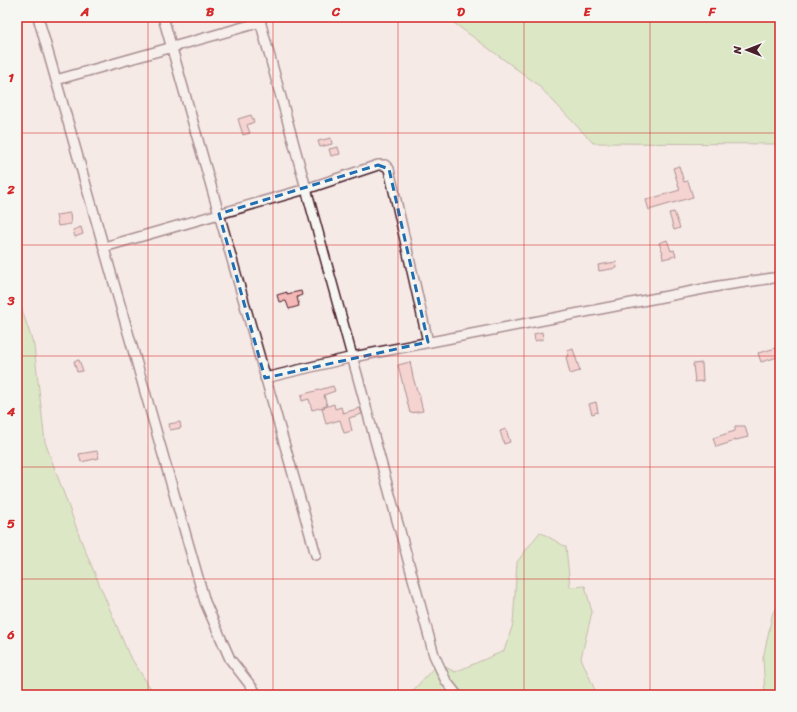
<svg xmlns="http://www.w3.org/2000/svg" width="797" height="712" viewBox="0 0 797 712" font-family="Sriracha,sans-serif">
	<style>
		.green { fill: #bde5a0; stroke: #848266 }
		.building { fill: #f4b8b6; stroke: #4a1f2b }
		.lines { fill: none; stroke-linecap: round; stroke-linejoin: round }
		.street-casing { stroke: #4a1f2b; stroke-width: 12 }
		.street { stroke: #f6f6f2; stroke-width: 9 }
		.marked { fill: none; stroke: #1f6fb2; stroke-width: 3; stroke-dasharray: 8 5; stroke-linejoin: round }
		.grid { fill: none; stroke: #d62828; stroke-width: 1; stroke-opacity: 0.55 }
		.neatline { fill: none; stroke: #d62828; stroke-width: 1.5 }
		.grid-label { font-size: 13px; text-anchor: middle; font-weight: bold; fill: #d62828 }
	</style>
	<rect width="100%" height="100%" fill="#f6eae6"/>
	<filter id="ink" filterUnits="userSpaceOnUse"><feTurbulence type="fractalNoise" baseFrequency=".025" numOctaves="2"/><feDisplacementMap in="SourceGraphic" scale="8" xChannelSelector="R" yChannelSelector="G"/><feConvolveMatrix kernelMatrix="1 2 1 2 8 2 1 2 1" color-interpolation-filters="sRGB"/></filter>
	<g filter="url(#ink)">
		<path class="green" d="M440 17H780V144L593 143 537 84 454 23Z
			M17 295 34 346 45 442 82 543 129 655 155 695H17Z
			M540 532 566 547 570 587 585 586 592 612 581 658 597 695H409L438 663 455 672 504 651 513 624 517 562Z
			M780 605V695H765L763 658 773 612Z"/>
		<path class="building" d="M251 115 254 122 247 125 250 133 243 135 238 119Z
			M331 138 332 144 320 147 318 141Z
			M338 147 340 154 331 156 329 149Z
			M679 166 684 182 688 181 693 197 649 210 646 200 680 190 673 168Z
			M674 212 680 228 674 230 669 213Z
			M70 213 71 224 58 226 56 215Z
			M81 227 83 234 75 237 73 230Z
			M667 240 671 251 674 250 676 256 663 259 662 253H663L659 243Z
			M616 262 617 268 599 271 598 265Z
			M301 291 302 295 297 297 299 306 289 309 286 301 279 302 277 295 287 292V294Z
			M542 332 543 339 535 341 534 334Z
			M776 348 778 357 761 362 758 353Z
			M573 349 580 371 570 374 566 357 569 356 567 351Z
			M79 360 83 371 77 372 74 361Z
			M410 362 413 377 417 391H418L423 411 410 413 398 365Z
			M702 363 703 381 695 382 693 364Z
			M333 386 335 391 324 395 327 406 312 410 309 399 302 401 301 395Z
			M596 402 598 412 592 414 589 404Z
			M334 404 335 409 341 407 343 413 360 408 362 414 349 418 352 431 344 433 340 420 326 424 322 408Z
			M180 422 181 428 170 430 169 424Z
			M735 426H745L748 437 732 441V442L716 447 713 438 735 431Z
			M506 429 510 442 504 444 500 431Z
			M97 451 99 458 81 462 79 454Z"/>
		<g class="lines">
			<g class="street-casing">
				<path id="street" d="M38 17 205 602 230 659 254 690 256 695
					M163 17 316 555
					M259 17 434 655 446 681 457 695
					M56 80 261 22
					M104 247 306 189 378 165H385L389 169 428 342
					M265 378 353 357 719 286 780 277"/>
			</g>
			<use href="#street" class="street"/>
		</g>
	</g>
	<path d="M0 0H797V712H0ZM378 165 389 169 428 342 265 378 219 214Z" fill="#f6eae6" fill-opacity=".55" fill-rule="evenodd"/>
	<path class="marked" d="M378 165 389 169 428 342 265 378 219 214Z"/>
	<path class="grid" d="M148 17V695M273 17V695M398 17V695M524 17V695M650 17V695M17 133H780M17 245H780M17 356H780M17 467H780M17 579H780"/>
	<rect width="797" height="712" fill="none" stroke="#f6f6f2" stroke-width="44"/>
	<g transform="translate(747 50) rotate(270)" stroke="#f6f6f2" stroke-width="3" paint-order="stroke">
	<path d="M0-3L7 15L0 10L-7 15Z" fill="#4a1f2b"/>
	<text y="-6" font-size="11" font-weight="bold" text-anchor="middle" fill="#4a1f2b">N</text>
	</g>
	<rect x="22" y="22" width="753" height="668" class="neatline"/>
	<g class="grid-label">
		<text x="85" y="16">A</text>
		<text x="210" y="16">B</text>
		<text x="336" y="16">C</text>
		<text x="461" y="16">D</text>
		<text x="587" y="16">E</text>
		<text x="712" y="16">F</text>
		<text x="11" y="82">1</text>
		<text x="11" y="194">2</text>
		<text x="11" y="305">3</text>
		<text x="11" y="416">4</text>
		<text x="11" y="528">5</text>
		<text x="11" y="639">6</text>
	</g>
</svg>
